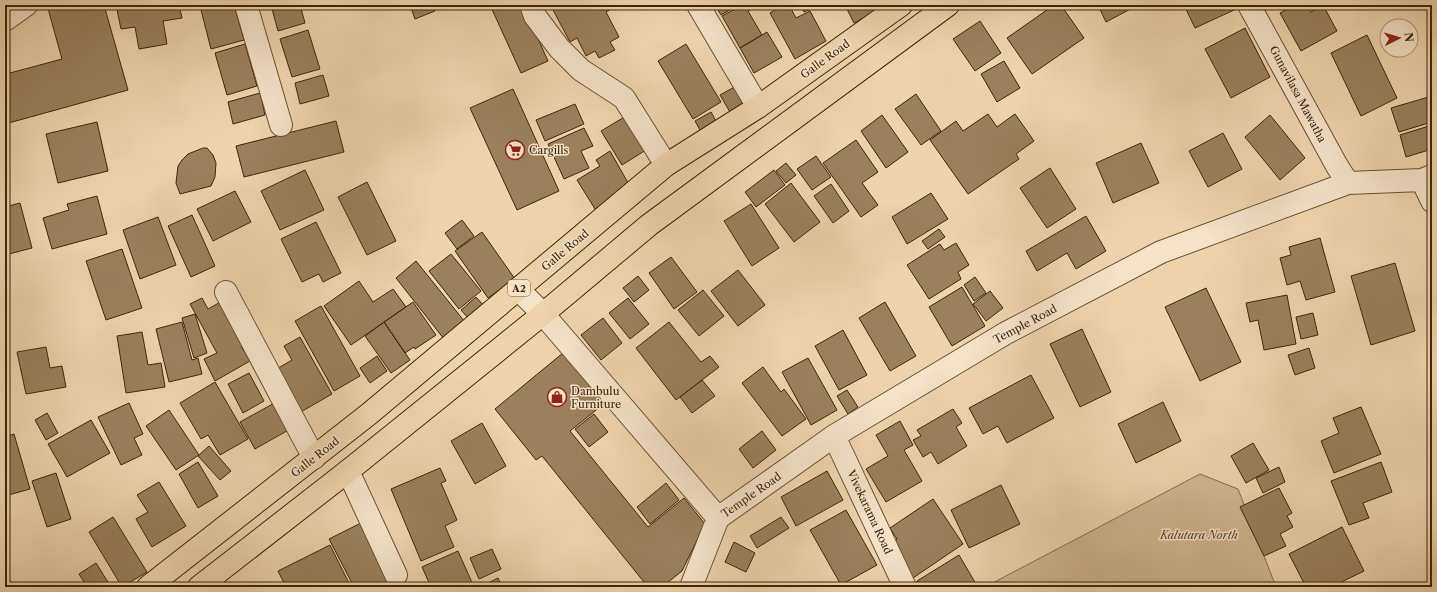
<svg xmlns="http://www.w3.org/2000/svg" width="1437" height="592" viewBox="0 0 1437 592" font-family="'Libre Caslon Text',serif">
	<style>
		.green { fill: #d0b690; stroke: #876e4c }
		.building { fill: #9a805d; stroke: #3e2707 }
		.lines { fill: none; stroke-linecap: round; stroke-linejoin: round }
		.minor-casing { stroke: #6a5230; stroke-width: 24 }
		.highway-casing { stroke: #3e2707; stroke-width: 24 }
		.minor { stroke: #f4e2c9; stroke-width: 22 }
		.highway { stroke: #eed3ac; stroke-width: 22 }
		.labels { text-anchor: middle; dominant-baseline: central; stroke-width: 3; stroke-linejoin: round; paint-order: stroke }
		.shield { fill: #f4e2c9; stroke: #755f41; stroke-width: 1 }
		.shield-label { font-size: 10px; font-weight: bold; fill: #3e2707 }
		.street-label { font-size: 11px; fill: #3e2707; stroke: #f4e2c9 }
		.poi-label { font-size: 11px; fill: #3e2707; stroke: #f4e2c9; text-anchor: start }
		.park-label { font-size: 11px; font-style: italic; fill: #5b4422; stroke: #f4e2c9 }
	</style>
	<rect width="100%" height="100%" fill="#eed3ac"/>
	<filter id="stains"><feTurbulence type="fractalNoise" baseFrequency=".005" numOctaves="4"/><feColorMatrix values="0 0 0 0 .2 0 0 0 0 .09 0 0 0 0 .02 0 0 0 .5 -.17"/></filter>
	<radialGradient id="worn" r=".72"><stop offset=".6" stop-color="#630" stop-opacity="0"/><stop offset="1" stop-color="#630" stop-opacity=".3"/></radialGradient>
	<path class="green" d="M1200 474 1238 489 1276 587H985Z"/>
	<path class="building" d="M47 5H104L128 90 5 124V56L10 73 62 59Z
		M116 5H179L182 18 163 21 167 44 139 49 135 27 121 29Z
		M203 5H234L244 40 211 49 200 6Z
		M271 5H300L305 23 278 31Z
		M410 5H433L435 11 415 19Z
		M490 5H523L548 61 521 73Z
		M553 5H618L606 12 619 37 610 42 615 50 599 58 595 51 586 56 577 38 570 42 551 6Z
		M715 5H734L735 7 721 15Z
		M736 5H759L748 11 762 35 740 48 722 16 737 8Z
		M784 5H789L796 18 810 11 826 41 795 59 770 13Z
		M800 5H819L804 12Z
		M825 5H837L828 10Z
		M845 5H875L878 10 854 23Z
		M1054 5H1061L1084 38 1032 74 1007 38Z
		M1098 5H1138L1106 22Z
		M1184 5H1231L1234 10 1195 28Z
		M1296 5H1307L1311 12 1323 5 1337 31 1301 51 1280 13Z
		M980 21 1001 53 975 71 953 39Z
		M1245 28 1270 77 1231 98 1205 49Z
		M308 30 320 69 292 77 280 39Z
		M767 32 782 57 754 73 740 48Z
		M1367 35 1397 98 1361 116 1331 53Z
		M245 44 257 86 227 95 215 53Z
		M686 44 721 102 693 119 658 61Z
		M1004 61 1020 88 997 102 981 74Z
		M323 75 329 96 300 104 295 83Z
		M738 85 747 102 730 112 720 95Z
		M513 89 559 191 517 210 470 108Z
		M260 93 265 115 233 124 228 102Z
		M916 94 941 131 921 145 895 109Z
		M1432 96V122L1399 132 1391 108Z
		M575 104 584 124 545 141 536 120Z
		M711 112 717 123 701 132 695 121Z
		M988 114 997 127 1015 114 1034 141 1016 154 1019 159 968 194 930 140 956 121 963 131Z
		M882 115 908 152 886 168 861 131Z
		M1270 115 1305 158 1280 180 1245 137Z
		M626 116 646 150 622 165 601 131Z
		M336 121 344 152 244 177 236 146Z
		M97 122 108 171 58 183 46 134Z
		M1432 125V149L1406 157 1400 135Z
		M584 128 593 146 581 151 589 168 564 179 548 144Z
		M1223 133 1242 169 1208 187 1189 151Z
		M856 140 878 172 862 183 878 205 861 217 823 163Z
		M1141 143 1159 183 1113 203 1096 163Z
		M203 148H207L213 155 216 163 215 177 211 186 180 194 176 183 178 166 182 160 188 154Z
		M610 151 631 188 595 209 577 180 600 166 596 160Z
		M816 156 831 177 812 190 797 169Z
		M786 163 796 175 786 183 776 171Z
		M1050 168 1076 209 1047 228 1020 188Z
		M305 170 324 210 280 230 261 191Z
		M774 170 785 185 756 207 745 192Z
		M367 182 396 241 367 255 338 197Z
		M791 183 820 222 794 242 765 204Z
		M831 184 849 211 833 223 814 196Z
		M235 191 251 222 213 241 197 209Z
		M931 193 948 219 907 244 892 217Z
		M97 196 107 234 52 249 43 218 69 210 67 204Z
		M20 203 32 248 5 255V207Z
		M751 204 779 248 752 266 724 221Z
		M192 215 215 266 191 277 168 226Z
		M1086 216 1106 251 1076 269 1067 253 1037 271 1026 251Z
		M158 217 176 265 140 279 123 230Z
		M462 220 474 236 457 249 445 233Z
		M316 222 341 273 323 282 319 274 302 282 281 239Z
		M939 229 945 237 928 249 922 241Z
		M482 232 515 279 488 298 455 251Z
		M1320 238 1335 292 1306 300 1300 281 1287 285 1280 258 1291 255 1289 247Z
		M956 243 969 265 958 272 961 279 929 299 907 265 940 244 944 250Z
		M122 249 142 308 106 320 86 261Z
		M451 254 481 291 459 309 429 271Z
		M671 257 697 292 674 309 649 273Z
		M416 261 465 322 444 339 396 278Z
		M1395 263 1415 331 1371 345 1351 276Z
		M738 270 765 305 738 326 711 291Z
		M638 276 649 290 634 302 623 288Z
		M975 277 986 293 974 301 964 285Z
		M359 281 373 302 393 289 406 307 351 345 324 306Z
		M962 287 985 326 952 346 929 307Z
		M1206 288 1241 362 1200 381 1165 307Z
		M703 290 724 316 699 336 678 310Z
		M990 291 1003 308 986 321 973 304Z
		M1287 295 1296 344 1264 350 1258 320 1250 322 1246 303Z
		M476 297 484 306 469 319 461 310Z
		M202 298 208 309 224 300 247 342 241 346 250 361 215 381 204 359 217 353 190 304Z
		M628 298 649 324 630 339 609 313Z
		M413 302 436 335 415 349 414 347 405 353 384 322Z
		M885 302 916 356 890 371 859 318Z
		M321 306 360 376 334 391 295 321Z
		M1313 313 1318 335 1301 339 1296 317Z
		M195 314 207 353 194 358 182 318Z
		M603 318 622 343 601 360 581 335Z
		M182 322 192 360 198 358 202 374 169 382 156 329Z
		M384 322 410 360 391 373 365 336Z
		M669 322 701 362 710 356 719 367 676 400 636 348Z
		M1082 329 1111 392 1080 407 1050 344Z
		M843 330 867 375 839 390 815 346Z
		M142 332 148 365 161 363 165 387 126 393 117 336Z
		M300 337 332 394 299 413 275 370 292 360 284 346Z
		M46 347 50 368 62 366 66 387 26 394 17 352Z
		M569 348 610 399 570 431 648 527 684 498 705 524 682 571 662 587H648L542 456 536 460 495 409Z
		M1309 348 1315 368 1295 375 1288 355Z
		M377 356 387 371 370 383 360 368Z
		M808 358 837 410 811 425 782 372Z
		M763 367 781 392 784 389 806 419 782 436 742 383Z
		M249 373 264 401 243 413 228 384Z
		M1031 375 1054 418 1007 443 998 426 983 434 969 408Z
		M702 380 715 396 692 413 680 397Z
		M215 382 248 439 220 455 208 435 201 439 180 403Z
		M847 390 858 407 848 414 837 396Z
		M278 401 292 428 255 449 240 422Z
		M1163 402 1181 441 1136 463 1118 424Z
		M129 403 143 434 134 438 142 455 121 465 98 417Z
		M1361 407 1381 454 1334 473 1321 441 1339 433 1333 418Z
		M953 409 962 423 956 427 967 446 938 464 931 452 923 457 913 440 921 436 917 430Z
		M169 410 199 455 176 470 146 426Z
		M47 413 58 433 46 440 35 420Z
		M594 414 608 432 589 447 575 429Z
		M91 420 110 453 67 477 48 444Z
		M900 421 913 445 904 450 922 481 886 502 866 469 888 456 876 435Z
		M482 423 506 466 475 484 451 441Z
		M762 431 776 450 753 468 739 449Z
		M14 434 30 489 5 496V437Z
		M1253 443 1269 470 1246 483 1231 456Z
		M209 446 231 471 220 480 198 456Z
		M198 462 218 496 198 508 179 474Z
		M1381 462 1392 492 1363 503 1369 518 1349 525 1331 481Z
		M1279 467 1285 482 1263 493 1256 478Z
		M440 468 446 481 441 483 457 520 445 526 454 547 421 561 391 489Z
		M827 471 843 500 796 526 781 497Z
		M56 473 71 519 47 527 32 481Z
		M159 482 186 526 152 547 136 519 148 512 137 495Z
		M666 483 679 500 650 524 637 507Z
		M1001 485 1020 524 969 548 951 510Z
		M1279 488 1292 513 1287 516 1293 527 1280 534 1286 546 1264 556 1240 507Z
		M933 499 963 544 913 578 890 544 897 539 890 528Z
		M846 510 877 565 841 585 810 530Z
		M113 517 147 572 122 587 89 532Z
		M781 517 789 528 757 548 750 536Z
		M363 522 396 587H354L329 539Z
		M1342 527 1364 571 1331 587H1306L1289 554Z
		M734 542 755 553 746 572 725 562Z
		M330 545 351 587H286L278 571Z
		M492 549 501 569 479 579 470 558Z
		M458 551 474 587H431L422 567Z
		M959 555 976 584 972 587H920L917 581Z
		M96 563 111 587H87L79 574Z
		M498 578 502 587H480Z
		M851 583 853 587H844Z"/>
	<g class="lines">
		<g class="minor-casing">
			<path id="minor" d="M246 5 281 125
				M531 5 535 16 559 48 581 70 624 98 666 165
				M698 5 758 107
				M1249 5 1337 166 1348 183
				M5 20 26 5
				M1422 180 1432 201
				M518 289 543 314 718 518
				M226 292 314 458
				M834 436 905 587
				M348 471 396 575
				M691 587 718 518 834 436 1006 333 1161 252 1348 183 1422 180 1432 176"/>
		</g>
		<g class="highway-casing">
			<path id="highway" d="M148 587 369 414 666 165 758 107 901 5
				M199 587 348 471 543 314 649 225 948 5"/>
		</g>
		<use href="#minor" class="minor"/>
		<use href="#highway" class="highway"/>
	</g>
	<defs>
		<g id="supermarket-ring" transform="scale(1)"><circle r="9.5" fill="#f4e2c9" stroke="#8f2418" stroke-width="1.5"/><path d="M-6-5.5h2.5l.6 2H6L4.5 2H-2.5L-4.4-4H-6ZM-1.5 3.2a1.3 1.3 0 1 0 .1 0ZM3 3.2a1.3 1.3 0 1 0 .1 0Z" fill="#8f2418"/></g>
		<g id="shop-ring" transform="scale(1)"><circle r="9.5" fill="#f4e2c9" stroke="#8f2418" stroke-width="1.5"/><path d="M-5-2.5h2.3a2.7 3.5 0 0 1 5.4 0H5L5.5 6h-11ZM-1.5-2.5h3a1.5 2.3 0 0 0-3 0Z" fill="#8f2418"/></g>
	</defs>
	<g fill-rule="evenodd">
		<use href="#supermarket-ring" x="515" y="150"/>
		<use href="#shop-ring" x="557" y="397"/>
	</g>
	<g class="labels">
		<rect class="shield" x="508" y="280" width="22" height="16" rx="3"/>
		<g class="shield-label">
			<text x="519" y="288">A2</text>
		</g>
		<g class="street-label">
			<text transform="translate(825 59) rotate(-36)">Galle Road</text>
			<text transform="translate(1298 94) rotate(62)">Gunavilasa Mawatha</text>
			<text transform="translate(565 250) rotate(-40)">Galle Road</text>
			<text transform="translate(1025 324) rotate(-28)">Temple Road</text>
			<text transform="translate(315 457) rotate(-38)">Galle Road</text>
			<text transform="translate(751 495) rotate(-35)">Temple Road</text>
			<text transform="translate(870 512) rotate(65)">Vivekarama Road</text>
		</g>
		<g class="poi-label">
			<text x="529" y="150">Cargills</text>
			<text x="571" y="391">Dambulu<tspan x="571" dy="13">Furniture</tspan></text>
		</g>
		<g class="park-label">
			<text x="1199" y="535">Kalutara North</text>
		</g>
	</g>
	<rect width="1437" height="592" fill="none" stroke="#eed3ac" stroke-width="20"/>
	<rect x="6" y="6" width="1425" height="580" fill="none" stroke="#3e2707" stroke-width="2"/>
	<rect x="10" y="10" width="1417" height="572" fill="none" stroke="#3e2707"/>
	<g transform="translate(1399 38) rotate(85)"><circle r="19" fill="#f4e2c9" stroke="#ab977b"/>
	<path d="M0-3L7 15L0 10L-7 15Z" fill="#8f2418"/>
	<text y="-6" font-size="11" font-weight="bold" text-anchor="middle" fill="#3e2707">N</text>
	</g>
	<rect width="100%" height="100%" filter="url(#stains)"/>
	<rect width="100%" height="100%" fill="url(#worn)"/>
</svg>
